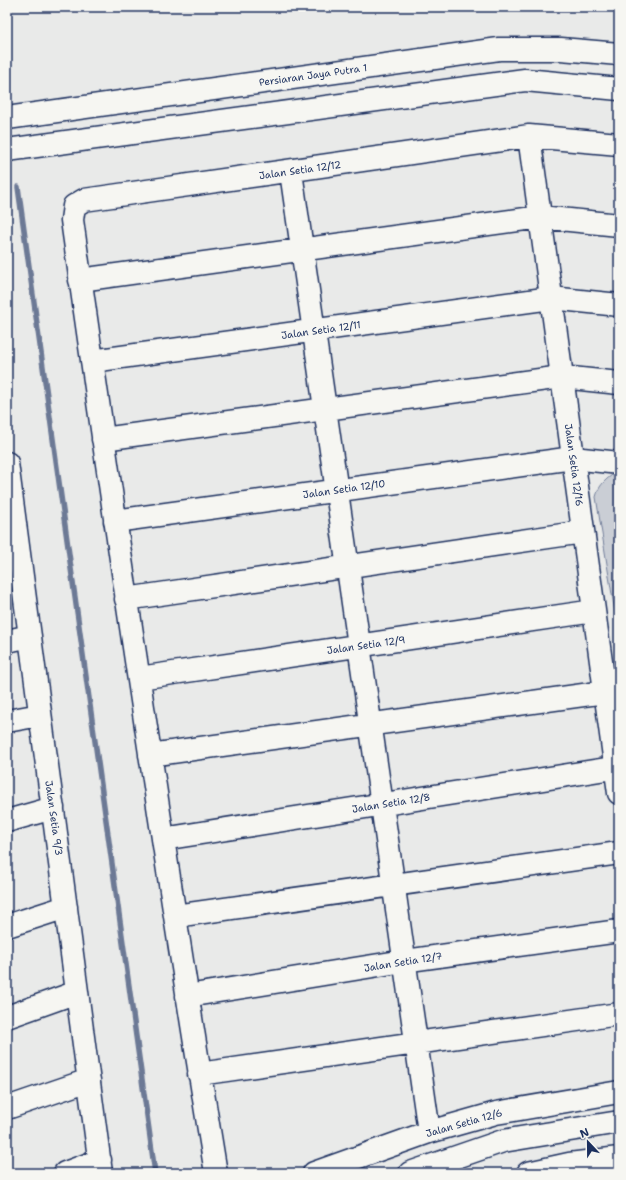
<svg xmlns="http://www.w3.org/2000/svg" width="626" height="1180" viewBox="0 0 626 1180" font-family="'Shantell Sans',sans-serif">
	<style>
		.green { fill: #caced5; stroke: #727e9a }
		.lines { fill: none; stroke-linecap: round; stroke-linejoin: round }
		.stream { stroke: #6c7995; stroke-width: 5.5 }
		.minor-casing { stroke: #1b2f5e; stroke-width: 25 }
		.major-casing { stroke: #1b2f5e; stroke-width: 25 }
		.minor { stroke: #f6f6f2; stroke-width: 22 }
		.major { stroke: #f6f6f2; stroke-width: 22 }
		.labels { text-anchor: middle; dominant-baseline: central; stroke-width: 3; stroke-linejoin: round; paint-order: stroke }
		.street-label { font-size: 10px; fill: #1b2f5e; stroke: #f6f6f2 }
	</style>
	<rect width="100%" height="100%" fill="#e9eae9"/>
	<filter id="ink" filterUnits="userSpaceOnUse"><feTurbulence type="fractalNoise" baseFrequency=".025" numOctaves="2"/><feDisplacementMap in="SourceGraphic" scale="8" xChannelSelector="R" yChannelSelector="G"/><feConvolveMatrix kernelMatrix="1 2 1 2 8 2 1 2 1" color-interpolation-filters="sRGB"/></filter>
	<g filter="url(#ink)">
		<path class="green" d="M612 475 619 476V637L596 497C599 486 603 482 612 475Z"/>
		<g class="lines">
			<path class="stream" d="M18 187 155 1173"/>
			<g class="minor-casing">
				<path id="minor" d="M529 136 619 793
					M291 172 429 1132
					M80 280 540 217 619 225
					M92 361 551 298 619 305
					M103 439 562 377 619 383
					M7 463 101 1173
					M115 521 573 458 619 463
					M126 599 583 532
					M7 641 30 636
					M139 678 594 611
					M7 721 40 715
					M150 755 605 692
					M7 821 53 808
					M163 839 619 767
					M175 916 619 853
					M7 926 66 907
					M187 996 404 961 619 931
					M7 1017 77 992
					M199 1074 619 1014
					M7 1108 89 1080
					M65 1173 100 1160
					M216 1173C164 856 117 538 72 220L74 206 84 200 529 136 619 144
					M314 1173 429 1132 496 1113 619 1092
					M410 1173 503 1141 619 1122
					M528 1173 569 1164 619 1158"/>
			</g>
			<g class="major-casing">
				<path id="major" d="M7 118 499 49H561L619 54
					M7 150 525 80 619 89"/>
			</g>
			<use href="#minor" class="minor"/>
			<use href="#major" class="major"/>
		</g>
	</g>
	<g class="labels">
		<g class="street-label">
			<text transform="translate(313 75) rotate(-8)">Persiaran Jaya Putra 1</text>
			<text transform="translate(300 170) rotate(-8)">Jalan Setia 12/12</text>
			<text transform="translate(321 330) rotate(-8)">Jalan Setia 12/11</text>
			<text transform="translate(574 465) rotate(82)">Jalan Setia 12/16</text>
			<text transform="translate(344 489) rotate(-8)">Jalan Setia 12/10</text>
			<text transform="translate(366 645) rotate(-8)">Jalan Setia 12/9</text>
			<text transform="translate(391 803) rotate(-9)">Jalan Setia 12/8</text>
			<text transform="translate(54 818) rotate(82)">Jalan Setia 9/3</text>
			<text transform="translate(403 962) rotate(-9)">Jalan Setia 12/7</text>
			<text transform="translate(464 1123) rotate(-16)">Jalan Setia 12/6</text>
		</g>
	</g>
	<rect width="626" height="1180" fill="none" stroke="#f6f6f2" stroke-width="24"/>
	<rect x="12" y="12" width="602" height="1156" fill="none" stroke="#1b2f5e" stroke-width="1.5" filter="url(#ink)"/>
	<g transform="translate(588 1142) rotate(338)" stroke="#f6f6f2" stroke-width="3" paint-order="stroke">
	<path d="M0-3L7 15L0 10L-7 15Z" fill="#1b2f5e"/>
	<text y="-6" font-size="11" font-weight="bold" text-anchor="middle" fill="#1b2f5e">N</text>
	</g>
</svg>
